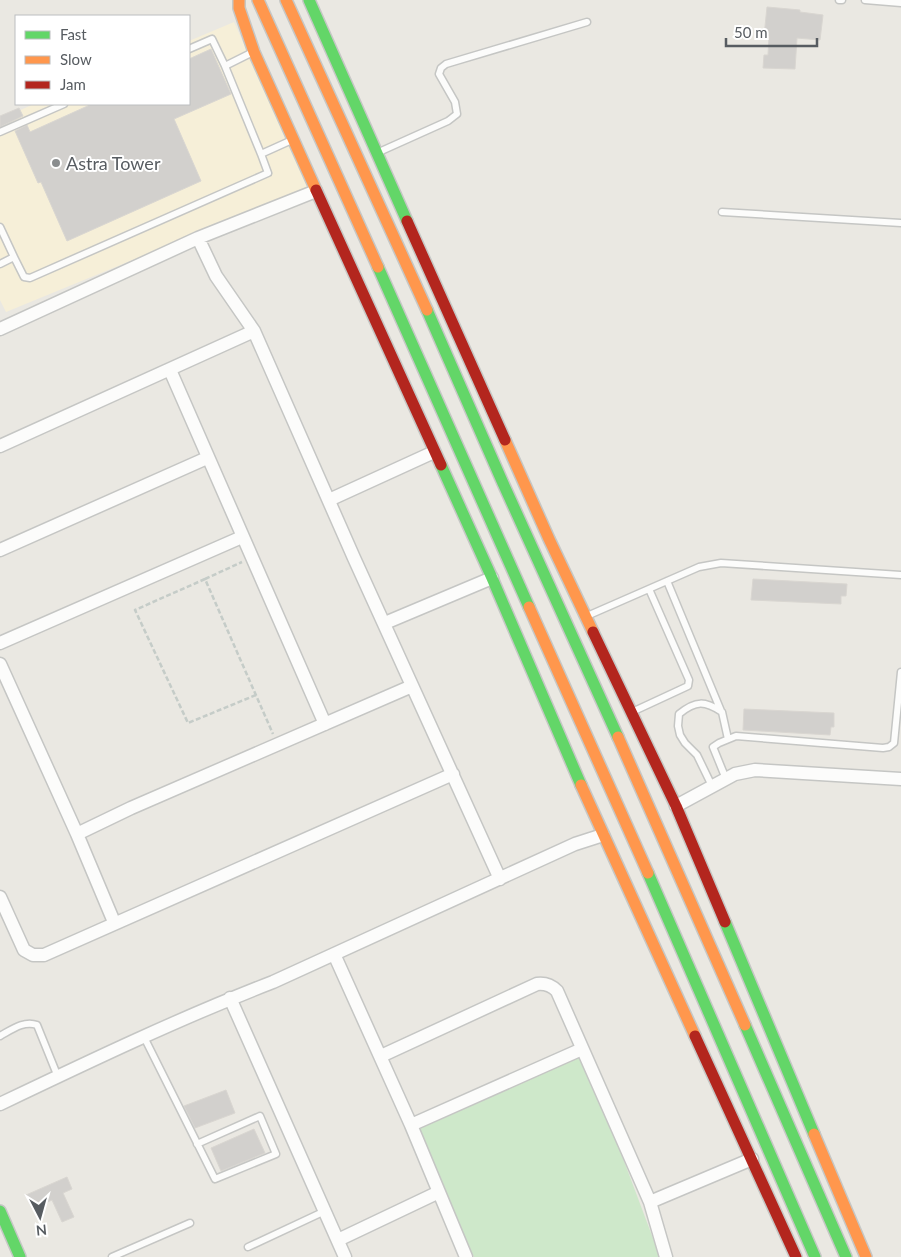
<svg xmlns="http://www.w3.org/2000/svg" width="901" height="1257" viewBox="0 0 901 1257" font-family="Lato,sans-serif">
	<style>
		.commercial { fill: #f6efd8 }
		.green { fill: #cee8ca }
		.building { fill: #d2d0cd; stroke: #d9d6d1 }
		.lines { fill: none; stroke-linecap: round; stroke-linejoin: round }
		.lane-casing { stroke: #c5c6c4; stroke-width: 9 }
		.street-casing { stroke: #c5c6c4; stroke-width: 15 }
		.fast-casing { stroke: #c6c7c5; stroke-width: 14 }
		.slow-casing { stroke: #c6c7c5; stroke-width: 14 }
		.jam-casing { stroke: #c6c7c5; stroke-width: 14 }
		.path { stroke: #c5ccc8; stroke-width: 2.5; stroke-dasharray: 5 2.5; stroke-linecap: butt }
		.lane { stroke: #fcfcfb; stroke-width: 6 }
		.street { stroke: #fcfcfb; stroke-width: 12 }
		.fast { stroke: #63d668; stroke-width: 11 }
		.slow { stroke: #ff974d; stroke-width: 11 }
		.jam { stroke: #b3261e; stroke-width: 11 }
		.poi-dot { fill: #8a8d8e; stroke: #fff; stroke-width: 2 }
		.labels { text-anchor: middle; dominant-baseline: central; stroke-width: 4; stroke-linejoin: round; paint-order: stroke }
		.poi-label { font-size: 18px; fill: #575c61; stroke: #fff; text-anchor: start }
	</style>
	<rect width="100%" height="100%" fill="#eae8e2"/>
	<path class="commercial" d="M234 22 308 188 6 312 0 300V119L34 104H189V41Z"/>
	<path class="green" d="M582 1049 660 1257H474L411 1125Z"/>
	<path class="building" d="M767 7 800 10V12L823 15 820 40 797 38 795 69 763 68 764 55H768L769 36H764Z
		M211 49 231 94 174 119 201 181 67 241 41 182 38 183 15 131 27 125 30 132 92 104H189V59Z
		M19 108 23 116 0 127V116Z
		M753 579 847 584 846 596H841V604L751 600Z
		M744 709 834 713V727H831L830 735 743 730Z
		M226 1090 235 1113 195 1128 184 1106Z
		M254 1129 265 1153 221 1171 211 1148Z
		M67 1177 72 1189 63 1193 74 1217 62 1222 52 1200 32 1209 26 1195Z"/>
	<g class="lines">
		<g class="lane-casing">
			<path id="lane" d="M839 0H842
				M865 0 901 3
				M189 49 212 39 225 66 253 52
				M225 66 261 154
				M0 132 64 104
				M379 152 448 121 457 114 455 102 439 74 441 68 446 64 587 22
				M722 212 901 223
				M0 227 14 257
				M0 264 14 257 24 277 30 278 268 173 261 154 292 140
				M667 581 721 711
				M587 616 699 567 721 563 901 575
				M632 712 688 686 689 680 649 589
				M726 779 713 747 719 743 736 736 883 748 889 747 894 743 901 672
				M712 786 697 755 685 743 680 735 678 726 679 714C696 700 705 701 722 712L728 739
				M0 1036C11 1030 24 1020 37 1025L58 1077
				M144 1037 215 1179 276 1154 260 1116 197 1144
				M248 1247 325 1211
				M112 1257 190 1223"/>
		</g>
		<g class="street-casing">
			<path id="street" d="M198 238 216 276 254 331 354 558 500 879
				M0 329 198 238 316 191
				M170 370 325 724
				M0 446 254 331
				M329 500 434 452
				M0 550 207 458
				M385 623 492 578
				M0 643 242 537
				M0 664 77 834 114 922
				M676 806 735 774 755 770 901 779
				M77 834 131 808 412 686
				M0 897 24 950 33 955H44L453 774
				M334 954 411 1125 466 1257
				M230 998 345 1257
				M381 1056 537 984C545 983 552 986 557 991L650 1202 666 1257
				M0 1104C90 1061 180 1018 273 982L575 844 603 835
				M411 1125 582 1049
				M650 1202 752 1159
				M338 1240 439 1192"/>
		</g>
		<g class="fast-casing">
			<path id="fast" d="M309 0 407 221
				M378 267 529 607
				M427 310 502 481 618 737
				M441 465 492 578 581 785
				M648 873 815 1257
				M725 922 814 1134
				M745 1025 846 1257
				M0 1211 20 1257"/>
		</g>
		<g class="slow-casing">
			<path id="slow" d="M239 0V8L254 52 316 190
				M258 0 378 267
				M286 0 427 310
				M505 440 549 539 593 632
				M529 607 648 873
				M618 737 745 1025
				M581 785 695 1036
				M814 1134 866 1257"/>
		</g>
		<g class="jam-casing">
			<path id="jam" d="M316 190 441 465
				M407 221 505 440
				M593 632 676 806 725 922
				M695 1036 796 1257"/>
		</g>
		<path class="path" d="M205 579 242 562
			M256 695 188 723 135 610 205 579 273 734"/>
		<use href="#lane" class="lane"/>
		<use href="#street" class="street"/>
		<use href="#fast" class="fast"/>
		<use href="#slow" class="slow"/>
		<use href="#jam" class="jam"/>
	</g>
	<circle class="poi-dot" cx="56" cy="163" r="5"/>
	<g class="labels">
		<g class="poi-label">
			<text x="66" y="163">Astra Tower</text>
		</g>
	</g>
	<rect x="15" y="15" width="175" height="90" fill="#ffffff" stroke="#bcbec0"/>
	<rect x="25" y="31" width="25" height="8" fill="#63d668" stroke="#bcbec0"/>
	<text x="60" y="40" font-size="15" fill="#575c61">Fast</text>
	<rect x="25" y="56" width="25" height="8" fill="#ff974d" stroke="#bcbec0"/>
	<text x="60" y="65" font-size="15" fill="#575c61">Slow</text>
	<rect x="25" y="81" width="25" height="8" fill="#b3261e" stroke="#bcbec0"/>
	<text x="60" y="90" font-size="15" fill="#575c61">Jam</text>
	<g transform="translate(40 1217) rotate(174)" stroke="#ffffff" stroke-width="4" paint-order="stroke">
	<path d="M0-4L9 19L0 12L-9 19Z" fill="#575c61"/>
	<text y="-8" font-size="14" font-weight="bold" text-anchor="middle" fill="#575c61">N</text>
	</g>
	<path d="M726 38v8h91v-8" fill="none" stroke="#575c61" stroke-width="2.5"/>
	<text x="734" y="38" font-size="15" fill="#575c61" stroke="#ffffff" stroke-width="4" paint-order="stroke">50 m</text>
</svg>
